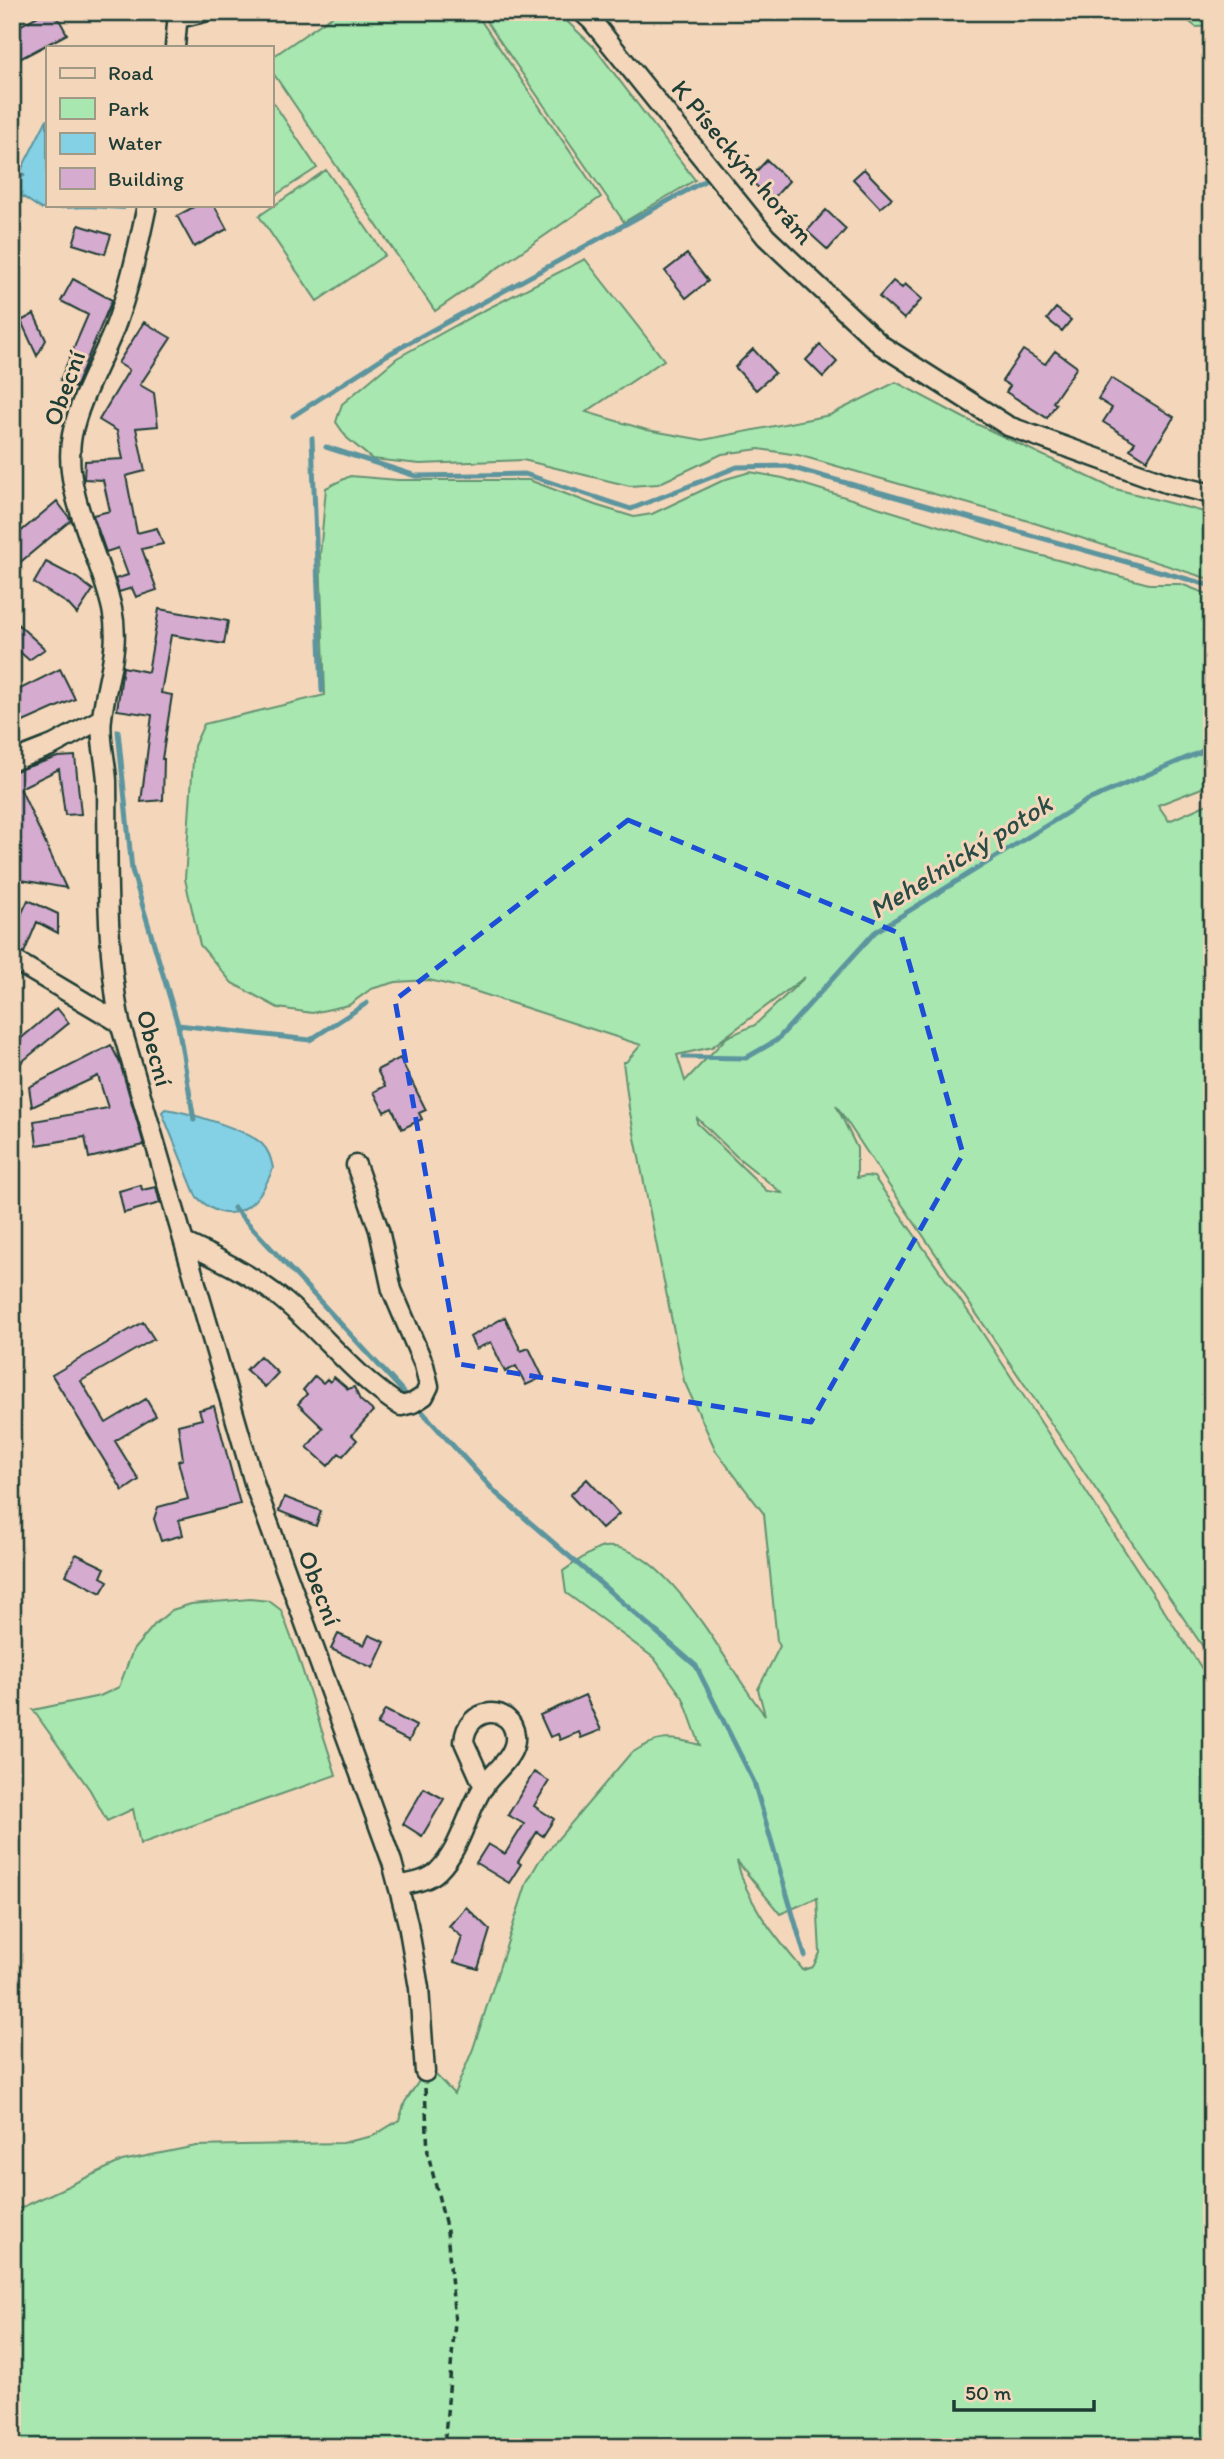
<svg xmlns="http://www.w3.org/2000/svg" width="1224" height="2459" viewBox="0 0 1224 2459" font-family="Itim,sans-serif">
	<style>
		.green { fill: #a8e7af; stroke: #649272; stroke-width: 2; fill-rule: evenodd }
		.water { fill: #84d0e4; stroke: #5c959e; stroke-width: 2 }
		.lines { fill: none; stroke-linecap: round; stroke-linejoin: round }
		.stream { stroke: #5c959e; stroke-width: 5 }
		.building { fill: #d5abd0; stroke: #1f3d34; stroke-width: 2 }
		.minor-casing { stroke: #1f3d34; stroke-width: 23 }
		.path { stroke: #1f3d34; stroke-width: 3.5; stroke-dasharray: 7 5; stroke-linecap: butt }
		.minor { stroke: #f4d7bb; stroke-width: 18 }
		.marked { fill: none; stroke: #1d4ed8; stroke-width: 5; stroke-dasharray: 14 9; stroke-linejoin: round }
		.labels { text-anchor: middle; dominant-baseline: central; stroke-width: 6; stroke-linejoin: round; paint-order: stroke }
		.street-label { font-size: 26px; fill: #1f3d34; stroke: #f4d7bb }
		.water-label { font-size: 28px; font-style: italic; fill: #294c46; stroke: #f4d7bb }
	</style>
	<rect width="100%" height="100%" fill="#f4d7bb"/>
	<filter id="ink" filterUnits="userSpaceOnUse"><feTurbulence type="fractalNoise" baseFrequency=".0143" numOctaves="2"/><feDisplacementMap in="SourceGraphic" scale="14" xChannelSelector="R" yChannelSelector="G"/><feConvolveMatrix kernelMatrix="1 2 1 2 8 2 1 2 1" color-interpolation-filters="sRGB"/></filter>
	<g filter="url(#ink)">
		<path class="green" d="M338 12H475L601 197 435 311 271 70V58Z
			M480 12H557L594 47 695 180 624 222Z
			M1177 12H1212V26L1196 27Z
			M271 99 317 168 271 198Z
			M326 170 385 255 317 301 259 216Z
			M585 259 664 360 586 412 647 430 703 440 830 415 896 382 964 418 1112 488 1212 514V580L1022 519 798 455 759 449 722 454 658 484 630 486 523 460 420 464 372 459 347 438 336 422 342 404 397 358 471 317Z
			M750 472 783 478 1001 545 1149 584H1181L1212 596V784L1158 805 1169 821 1212 802V1660L886 1181 836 1105 857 1148V1178L865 1176 874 1177 974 1320 1212 1684V2447H12V2212L122 2161 196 2146 342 2143 373 2136 399 2120 405 2102 425 2072 435 2074 454 2094 473 2049 527 1882 539 1861 630 1754C659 1735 669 1737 700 1745L683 1698 654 1658 566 1593 563 1571C572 1565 595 1548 604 1547 667 1539 731 1676 765 1715L758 1689 780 1646 777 1641 764 1514 716 1451 684 1381 629 1108 623 1062H626L641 1045 471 990 429 980 396 982 371 989 349 1005 312 1013 278 1008 232 983 200 945 185 879 194 746 204 724 325 695 320 555 326 488 350 476 398 480H529L595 505 634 517 652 514 726 479ZM805 977 755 1025 727 1037 685 1081 677 1055 712 1047ZM697 1118 736 1156 782 1193 767 1191 697 1123ZM737 1861 780 1914 817 1898 820 1953 813 1967 803 1970C776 1937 747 1904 737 1861Z
			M250 1599 269 1601 281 1610 297 1653 336 1775 140 1844 133 1809 107 1821 90 1790 33 1710 100 1696 119 1687 133 1650 155 1624 172 1610 191 1604Z"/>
		<path class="water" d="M47 119V205H127L124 209 88 207 41 209 22 196 16 186 18 176Z
			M165 1109C188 1112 244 1129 261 1143 269 1150 271 1159 273 1168 259 1206 231 1232 196 1196L165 1120 162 1112Z"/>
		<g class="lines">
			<path class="stream" d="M12 173 23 175
				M293 416 387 355 706 180
				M312 438 322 691
				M326 447 416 476 525 474 631 509 737 467 786 466 1212 586
				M118 731 132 870 178 1025 310 1040 367 1003
				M178 1025 194 1120
				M684 1057 746 1058 777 1040 875 932 1086 801 1212 747
				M234 1208 410 1399
				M417 1406 496 1493 696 1666 754 1782 805 1956"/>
		</g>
		<path class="building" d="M45 12H55L67 34 12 63V30Z
			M767 160 789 181 772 200 749 179Z
			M864 169 892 198 880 208 853 179Z
			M197 205H214L227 229 194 247 177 216Z
			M826 210 846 229 828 250 807 231Z
			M79 225 111 235 105 254 73 244Z
			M687 254 708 281 686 298 665 271Z
			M73 279 112 300 75 388 60 380 88 315 61 301Z
			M893 281 902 288 905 284 922 299 904 319 879 297Z
			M1056 308 1071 320 1062 331 1047 319Z
			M34 314 46 340 37 356 21 321Z
			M144 322 171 338 140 385 154 393 158 426 136 428 145 471 126 476 137 533 157 528 163 544 142 549 157 590 136 597 132 588 119 592 115 579 128 575 118 548 106 552 93 515 110 511 103 480 84 479 85 461 123 459 117 431 99 420 129 370 118 363Z
			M820 345 837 362 823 377 806 360Z
			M753 349 775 373 756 390 735 367Z
			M1023 350 1045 364 1055 351 1077 367 1053 402 1056 404 1047 418 1006 392 1010 386 1002 381Z
			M1111 378 1174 417 1147 460 1130 449 1135 442 1103 422 1112 408 1098 399Z
			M57 501 71 520 12 569V539Z
			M46 562 77 578 93 590 77 614 68 604 34 583Z
			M159 609 228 621 224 644 171 635 161 693 172 695 162 759H164L163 800 141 802 152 715 117 710 123 667 148 672Z
			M12 619 45 649 29 660 12 645Z
			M60 669 75 699 12 727V693Z
			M75 756 81 814 65 815 59 769 20 788 66 888 16 879 12 872V772L58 757Z
			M28 900 58 914V933L37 922 24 953 12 948V934Z
			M57 1008 69 1023 12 1070V1046Z
			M111 1045 120 1063 144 1145 89 1158 85 1137 37 1145 34 1121 108 1108 98 1076 32 1107 29 1087Z
			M400 1058 426 1110 419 1113 422 1119 402 1129 392 1108 384 1112 374 1092 385 1086 377 1070Z
			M141 1185 142 1190 156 1187 160 1203 124 1213 119 1191Z
			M505 1317 521 1351 529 1348 543 1377 526 1385 516 1366 505 1372 491 1342 476 1349 470 1337Z
			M143 1322 154 1339 81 1381 106 1423 146 1399 156 1416 115 1441 139 1480 123 1491 52 1375Z
			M260 1356 278 1373 265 1387 246 1370Z
			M315 1376 323 1383 327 1379 330 1382 334 1377 348 1389 354 1387 360 1400 373 1411 352 1435 357 1440 343 1456 339 1453 328 1466 307 1447 323 1428 298 1404 307 1394 303 1390Z
			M214 1406 240 1504 179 1520 183 1535 161 1541 154 1519 158 1507 188 1499 178 1461 183 1459 178 1425 202 1419 199 1410Z
			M587 1479 619 1514 602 1529 570 1495Z
			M284 1497 321 1511 316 1526 279 1511Z
			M76 1554 105 1568 101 1577 108 1581 101 1593 66 1575Z
			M338 1634 364 1645 369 1635 385 1642 373 1668 331 1649Z
			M585 1695 601 1730 581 1738 579 1732 560 1740 558 1734 550 1737 540 1715Z
			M385 1710 416 1726 409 1741 377 1725Z
			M534 1772 549 1781 534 1806 554 1819 543 1836 537 1832 518 1862 521 1864 509 1883 476 1863 488 1844 505 1854 524 1824 508 1815Z
			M424 1788 444 1799 422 1836 403 1824Z
			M466 1907 490 1930 478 1969 454 1962 462 1937 449 1926Z"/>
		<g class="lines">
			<g class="minor-casing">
				<path id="minor" d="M582 12 592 21 766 237 881 345 1008 426 1166 483 1212 494
					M179 18 204 12
					M175 47 178 12
					M147 205C138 248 129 291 113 332 99 366 79 400 72 435 61 491 100 554 112 609 121 649 106 679 102 718 99 738 106 760 107 781 108 862 105 943 120 1023L255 1486 392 1862 408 1924 419 1988 425 2072
					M12 761 53 745 101 719
					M12 959 120 1023
					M185 1243C219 1259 254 1276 283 1300 324 1334 356 1378 401 1406L413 1403 424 1396 429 1386 424 1365 392 1290 379 1230 356 1165
					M398 1886C411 1883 428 1881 438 1871 461 1849 467 1811 484 1786 494 1771 517 1756 515 1736 512 1703 466 1706 464 1742L484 1787"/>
			</g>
			<path class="path" d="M425 2088 428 2154 447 2231 455 2322 444 2447"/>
			<use href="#minor" class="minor"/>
		</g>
	</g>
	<path class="marked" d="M628 820 901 934 963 1154 811 1422 459 1364 395 1000Z"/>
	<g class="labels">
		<g class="street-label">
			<text transform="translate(743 162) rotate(50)">K Píseckým horám</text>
			<text transform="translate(64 388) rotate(-70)">Obecní</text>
			<text transform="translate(155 1048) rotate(75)">Obecní</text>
			<text transform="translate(320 1588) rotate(69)">Obecní</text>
		</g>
		<g class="water-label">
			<text transform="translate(960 856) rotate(-32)">Mehelnický potok</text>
		</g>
	</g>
	<rect width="1224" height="2459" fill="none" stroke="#f4d7bb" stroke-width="42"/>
	<rect x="21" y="21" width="1182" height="2417" fill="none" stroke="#1f3d34" stroke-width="2.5" filter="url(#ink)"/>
	<rect x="46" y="46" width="228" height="161" fill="#f4d7bb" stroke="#9f9985" stroke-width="2"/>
	<rect x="60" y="68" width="35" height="10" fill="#f4d7bb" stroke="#9f9985" stroke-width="2"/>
	<text x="108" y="80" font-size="21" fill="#1f3d34">Road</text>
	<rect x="60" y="98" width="35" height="21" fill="#a8e7af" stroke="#9f9985" stroke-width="2"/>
	<text x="108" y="116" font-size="21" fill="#1f3d34">Park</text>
	<rect x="60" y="133" width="35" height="21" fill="#84d0e4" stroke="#9f9985" stroke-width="2"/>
	<text x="108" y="150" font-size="21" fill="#1f3d34">Water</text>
	<rect x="60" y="168" width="35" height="21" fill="#d5abd0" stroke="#9f9985" stroke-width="2"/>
	<text x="108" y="186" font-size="21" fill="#1f3d34">Building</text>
	<path d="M954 2400v10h140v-10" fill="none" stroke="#1f3d34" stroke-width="3.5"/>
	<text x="965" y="2400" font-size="21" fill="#1f3d34" stroke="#f4d7bb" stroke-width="5" paint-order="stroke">50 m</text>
</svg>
